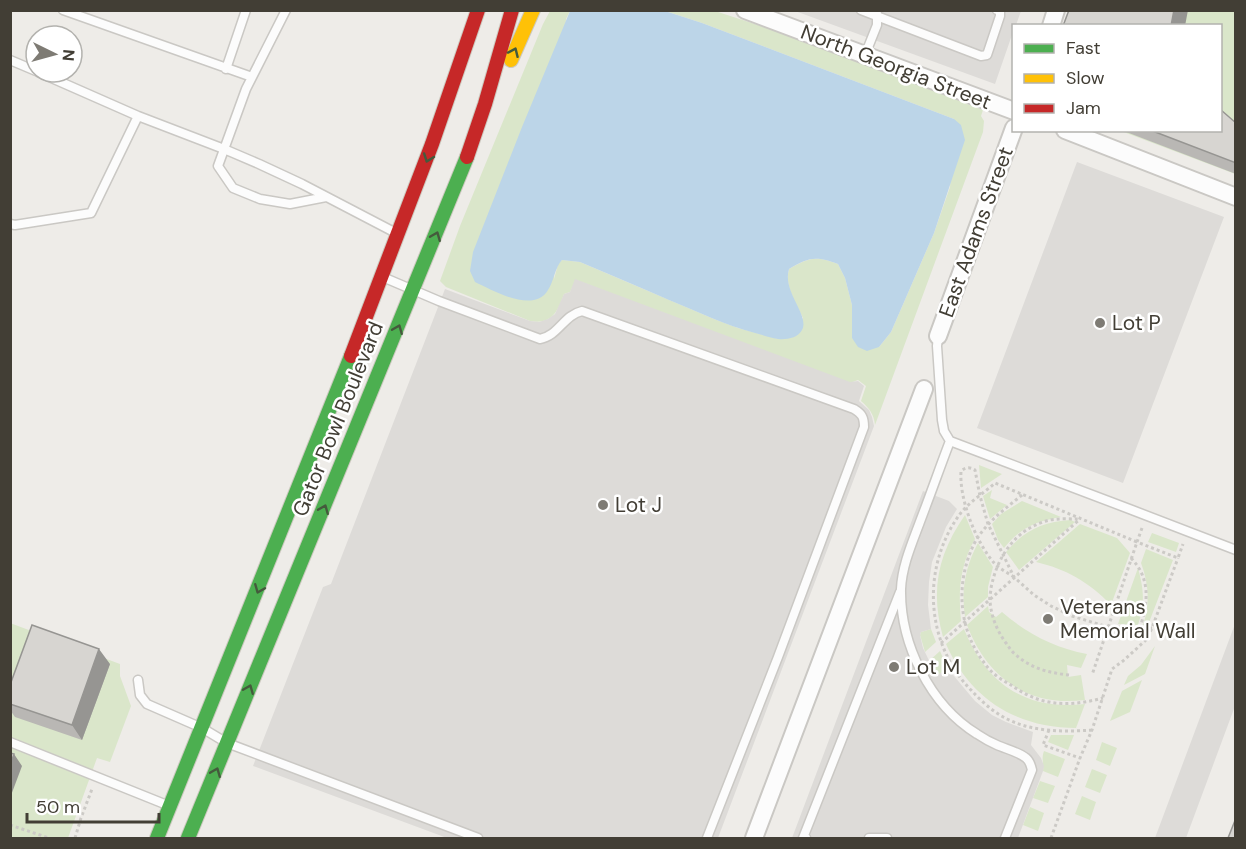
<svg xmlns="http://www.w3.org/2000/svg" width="1246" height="849" viewBox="0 0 1246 849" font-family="'DM Sans',sans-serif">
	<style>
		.green { fill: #dae6ca }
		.parking { fill: #dddbd8 }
		.water { fill: #bcd5e8 }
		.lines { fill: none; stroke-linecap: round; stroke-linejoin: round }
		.lane-casing { stroke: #cac8c4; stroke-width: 11 }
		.street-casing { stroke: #cac8c4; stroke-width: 20 }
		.fast-casing { stroke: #ccc9bf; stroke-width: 16 }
		.slow-casing { stroke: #ccc9bf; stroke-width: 16 }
		.jam-casing { stroke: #ccc9bf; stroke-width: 16 }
		.path { stroke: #cccac6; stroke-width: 3; stroke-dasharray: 3 3; stroke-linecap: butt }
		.lane { stroke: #fcfcfc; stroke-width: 8 }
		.street { stroke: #fcfcfc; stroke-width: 16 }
		.fast { stroke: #4caf50; stroke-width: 14 }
		.slow { stroke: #ffc107; stroke-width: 14 }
		.jam { stroke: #c62828; stroke-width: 14 }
		.wall { fill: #b9b7b4 }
		.shaded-wall { fill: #969592 }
		.building { fill: #d7d5d1; stroke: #969592; stroke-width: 1.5 }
		.oneway { stroke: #445a3c }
		.poi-dot { fill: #7e7b74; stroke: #fff; stroke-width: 2 }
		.labels { text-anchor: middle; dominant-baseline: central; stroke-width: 5; stroke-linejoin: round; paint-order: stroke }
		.street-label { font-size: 21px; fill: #423e35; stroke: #fff }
		.poi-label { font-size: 21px; fill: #423e35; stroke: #fff; text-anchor: start }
	</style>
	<rect width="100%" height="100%" fill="#eeece8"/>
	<path class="green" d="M550 11H570L566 19 554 279 558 264 562 260 580 262 714 319 738 328 779 339 803 318C796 303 784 286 789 269 810 257 816 256 838 264L845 278 852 305V338L879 347 891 332 934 233 950 187 954 119 702 23 665 11H715L795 37 983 110 981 116 984 121 983 132 875 425C874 414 869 408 861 401L866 386 858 380 850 383 576 280 570 292 564 294C558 311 552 325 530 321L446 287 440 281 460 226 543 24Z
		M1085 11H1235V174L1121 131 1220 130V26H1079Z
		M979 465 1002 474 981 488Z
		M992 490 990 498 1007 505 990 519 983 496Z
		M1022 501 1061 517C1036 521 1020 528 1004 548L998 540 992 524 1001 514Z
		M965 515 975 539C960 565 958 591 961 621L943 637C930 590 938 554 965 515Z
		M1071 520 1075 522 1019 570 1006 552C1025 530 1042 522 1071 520Z
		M1080 524 1117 538 1130 553 1111 605C1089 582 1066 569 1036 562Z
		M1152 533 1179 543 1176 552 1148 542Z
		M978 543 993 567 988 587V597L965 617C961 591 965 567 978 543Z
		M1146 549 1173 560 1148 625H1143C1150 604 1149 584 1141 563Z
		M1138 568C1144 590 1145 603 1138 625L1118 624Z
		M988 606 989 612 996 617 1002 612C1026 633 1055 648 1087 654L1081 668 1067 665 1068 677 1081 675 1085 700C1028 707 987 678 967 625Z
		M10 623 120 664V676L131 706 110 762 97 758 68 838H11Z
		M931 629 936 642 925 652 920 635 921 632Z
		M964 629C986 683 1025 711 1085 704L1076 728C1017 728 970 699 946 644Z
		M1155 646 1145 674 1124 685 1128 676 1141 665Z
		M940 651 948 669 939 674 935 673 929 661Z
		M1142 680 1130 712 1110 721 1122 691Z
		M1051 735H1074L1068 750 1048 742Z
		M1102 742 1117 748 1110 766 1096 760Z
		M1044 751 1065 759 1058 777 1043 771C1044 763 1041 759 1044 751Z
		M1092 769 1107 775 1100 793 1085 787Z
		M1040 781 1055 786 1048 803 1033 798Z
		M1082 796 1096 802 1090 820 1075 814Z
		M1030 807 1044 813 1038 831 1023 825Z"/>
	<path class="parking" d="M795 11H1021L1016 25 1014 26 1013 32 995 84Z
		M1077 162 1224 217 1123 483 977 428Z
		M575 279 850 382 858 381 864 386 859 401 869 410 872 417 874 426 718 838H447L253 766 323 587 331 584 445 289 530 321 539 322 548 319 555 314 564 294 570 292Z
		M923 491 949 501 957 509 946 527 932 562 929 582 928 605 931 629 921 632 920 635 923 648 935 673 939 674 948 669 975 701 992 715 1006 722 1033 732 1031 745 1041 758 1044 766 1043 771 1018 838H792Z
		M1235 624V706L1186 838H1155Z"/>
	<path class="water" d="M570 11H665L702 23 954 119 961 125 965 140 934 233 891 332 879 347 867 351 858 347 852 338V305L845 278 838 264C816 256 809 257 789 269 782 292 810 315 802 330 798 338 786 340 778 339 770 338 763 335 755 333 725 325 698 312 669 300 640 287 610 275 580 262L562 260C555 267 554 281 548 290 534 314 494 291 475 282L470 271 473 252 522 127Z"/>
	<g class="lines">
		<g class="lane-casing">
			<path id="lane" d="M63 10 252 77
				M286 10 246 89 218 166 233 188 260 199 290 204 326 197
				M861 10 981 56 987 55 1000 16V11L997 10
				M865 55 877 25V14
				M10 60 36 71
				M226 69 246 10
				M38 72 138 116 224 149 259 164 302 184 396 233
				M10 224 15 225 91 213 138 116
				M385 278 439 301 540 339C558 336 564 315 582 311L854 409C862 414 864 417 864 427L778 657 707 838
				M938 336 937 346 942 420 944 431 950 441 1132 510 1236 550
				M950 441C940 467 931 493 921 519 913 541 902 565 901 589 900 644 930 705 977 734 983 738 990 742 997 745 1006 749 1019 752 1026 758 1030 761 1031 766 1032 770L1005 838
				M138 680 140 695 147 704 202 728 227 743 478 838
				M10 742 167 805
				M806 838H803L900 592
				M869 838H887"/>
		</g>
		<g class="street-casing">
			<path id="street" d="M745 10 1014 111
				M1051 26 1056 10
				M1065 130 1236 197
				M938 336 1014 128
				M754 838 924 389"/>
		</g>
		<g class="fast-casing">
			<path id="fast" d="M157 838 351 356
				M188 838 467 157"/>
		</g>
		<g class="slow-casing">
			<path id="slow" d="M511 60 533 10"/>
		</g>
		<g class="jam-casing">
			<path id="jam" d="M467 157 485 104 512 10
				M351 356 432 144 478 10"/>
		</g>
		<path class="path" d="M1022 495C1005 509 985 523 974 544 955 583 958 631 986 665 992 674 1002 680 1011 685 1021 692 1032 698 1044 701 1064 706 1084 703 1103 698
			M1142 528 1137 542 1178 558 1183 544
			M1131 558C1151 579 1148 602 1140 628H1152
			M1014 577C1008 573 1000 569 995 564 976 543 959 499 961 471 966 467 970 467 975 470L980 496 988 524 1014 577 1034 595 1051 606 1072 616 1108 627 1140 628
			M941 643 1079 520
			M1069 675C1049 673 1030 668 1015 654 1011 651 1009 647 1006 643 997 631 991 616 990 601 989 597 991 592 991 588 997 557 1015 530 1046 521 1056 518 1068 519 1078 519
			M1049 730 1043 745 1080 758
			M1092 730C1063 732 1033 732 1007 719 993 712 981 701 971 690 925 643 921 567 960 514 969 502 984 493 995 483L1137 542 1092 675
			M10 825 49 838
			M75 838 81 818 92 789
			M1051 838 1080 758 1092 730 1112 669 1123 661 1146 640 1152 628 1178 558"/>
		<use href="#lane" class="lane"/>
		<use href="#street" class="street"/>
		<use href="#fast" class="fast"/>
		<use href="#slow" class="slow"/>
		<use href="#jam" class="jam"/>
	</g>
	<path class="wall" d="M1236 123V174L1121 130H1221Z
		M110 664 82 740 15 717 10 710V685Z"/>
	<path class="shaded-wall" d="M1174 10H1188L1185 26H1171Z
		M99 649 110 664 82 740 72 725Z
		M14 754 22 766 10 798V765Z"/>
	<path class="building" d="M1069 10H1174L1171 26H1063Z
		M1221 110 1236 123V163L1150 130H1221Z
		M32 625 99 649 72 725 10 704V685Z
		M10 753 14 754 10 765Z
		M1236 818V838H1228Z"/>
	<defs><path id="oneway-chevron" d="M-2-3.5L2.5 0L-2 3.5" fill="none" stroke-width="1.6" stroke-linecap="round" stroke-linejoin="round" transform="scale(1.5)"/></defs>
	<g class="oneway">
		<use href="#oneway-chevron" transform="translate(514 52) rotate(-66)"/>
		<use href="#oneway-chevron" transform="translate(428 158) rotate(110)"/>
		<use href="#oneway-chevron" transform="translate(436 236) rotate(-68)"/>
		<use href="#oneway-chevron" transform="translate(398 329) rotate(-68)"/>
		<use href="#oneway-chevron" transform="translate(324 509) rotate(-68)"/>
		<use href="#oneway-chevron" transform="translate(259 589) rotate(112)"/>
		<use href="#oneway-chevron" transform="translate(249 689) rotate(-68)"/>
		<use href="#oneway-chevron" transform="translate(216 772) rotate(-68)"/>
	</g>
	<g class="poi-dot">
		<circle cx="1100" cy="323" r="6"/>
		<circle cx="603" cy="505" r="6"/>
		<circle cx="1048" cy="619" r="6"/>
		<circle cx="894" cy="667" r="6"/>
	</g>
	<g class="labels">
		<g class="street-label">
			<text transform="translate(896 67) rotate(21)">North Georgia Street</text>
			<text transform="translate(976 232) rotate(-70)">East Adams Street</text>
			<text transform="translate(338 419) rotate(-68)">Gator Bowl Boulevard</text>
		</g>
		<g class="poi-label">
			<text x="1112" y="323">Lot P</text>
			<text x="615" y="505">Lot J</text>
			<text x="1060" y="607">Veterans<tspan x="1060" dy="24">Memorial Wall</tspan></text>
			<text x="906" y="667">Lot M</text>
		</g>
	</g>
	<rect width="1246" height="849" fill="none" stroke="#423e35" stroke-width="24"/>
	<rect x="1012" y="24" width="210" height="108" fill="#ffffff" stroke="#b3b2ae" stroke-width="1.5"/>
	<rect x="1024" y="44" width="30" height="9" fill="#4caf50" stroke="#b3b2ae" stroke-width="1.5"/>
	<text x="1066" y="54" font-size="18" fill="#423e35">Fast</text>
	<rect x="1024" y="74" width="30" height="9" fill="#ffc107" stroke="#b3b2ae" stroke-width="1.5"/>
	<text x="1066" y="84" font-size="18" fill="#423e35">Slow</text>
	<rect x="1024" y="104" width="30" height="9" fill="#c62828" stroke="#b3b2ae" stroke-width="1.5"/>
	<text x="1066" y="114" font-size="18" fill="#423e35">Jam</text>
	<g transform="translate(54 54) rotate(95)"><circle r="28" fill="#ffffff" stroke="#b3b2ae" stroke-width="1.5"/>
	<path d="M0-4.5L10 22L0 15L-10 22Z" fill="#7e7b74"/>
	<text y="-9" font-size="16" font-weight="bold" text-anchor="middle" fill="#423e35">N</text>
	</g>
	<path d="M27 813v9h132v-9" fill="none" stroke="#423e35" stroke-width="3"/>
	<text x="36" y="813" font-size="18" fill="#423e35" stroke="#ffffff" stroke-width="4.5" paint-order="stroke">50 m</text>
</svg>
